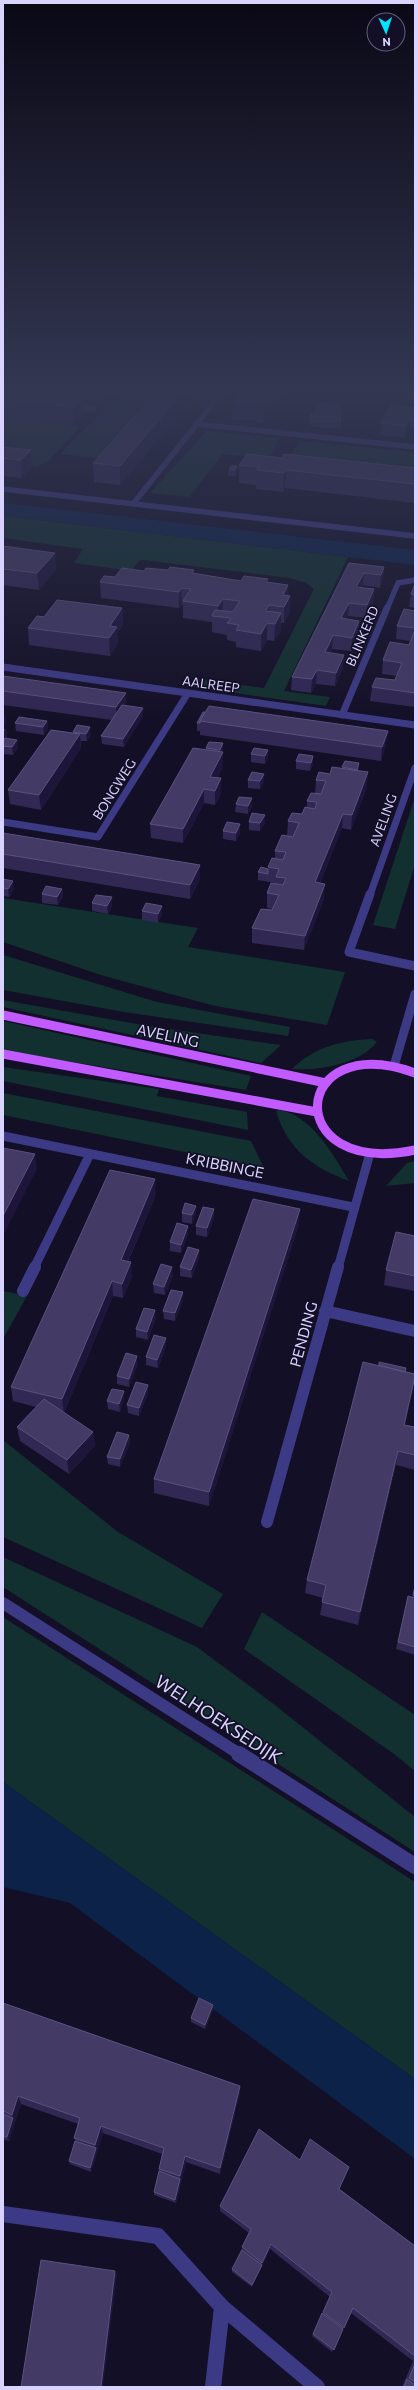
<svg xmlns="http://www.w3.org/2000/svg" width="418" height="2390" viewBox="0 0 418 2390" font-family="Commissioner,sans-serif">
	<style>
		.green { fill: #12302f }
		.water { fill: #0c2248 }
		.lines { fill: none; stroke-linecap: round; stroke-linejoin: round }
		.minor-far4 { stroke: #3d3a85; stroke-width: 5.5 }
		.minor-far3 { stroke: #3d3a85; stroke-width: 7 }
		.minor-far2 { stroke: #3d3a85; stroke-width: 9 }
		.minor-far1 { stroke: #3d3a85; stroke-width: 12 }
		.minor { stroke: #3d3a85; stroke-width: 16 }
		.major { stroke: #c25bff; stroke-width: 9 }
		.wall { fill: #312854 }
		.shaded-wall { fill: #1d163a }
		.building { fill: #433a66; stroke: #5a527e }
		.labels { text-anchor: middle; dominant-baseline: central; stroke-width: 3.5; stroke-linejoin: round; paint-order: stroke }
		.far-street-label { font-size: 13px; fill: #d9d4ff; stroke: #130f26 }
		.street-label { font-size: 15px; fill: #d9d4ff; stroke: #130f26 }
		.near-street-label { font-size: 18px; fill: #d9d4ff; stroke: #130f26 }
	</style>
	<rect width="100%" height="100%" fill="#130f26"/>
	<path class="green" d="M3 390H209L218 391 212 400 126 392 103 400Z
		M125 394 199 401 192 408 157 404 107 459 60 454 115 398Z
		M3 417 78 425 79 428 47 462 36 467 3 463Z
		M207 431 279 438 269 459 223 454 189 497 150 493Z
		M300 441 415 452V480L283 467Z
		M3 516 348 557 284 691 330 697 326 706 193 687 197 679 264 688 313 591 314 589 306 583 290 578 143 560 139 561 131 571 74 563 83 549 3 538Z
		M415 797V864L395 929 373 925Z
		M3 898 198 928 188 947 345 972 327 1025 215 1006 104 976 3 942Z
		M3 955 157 1002 290 1027 288 1036 124 1012 3 990Z
		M3 1000 148 1026 281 1045 261 1063 3 1007Z
		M3 1021 251 1076 246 1090 3 1051Z
		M372 1039 377 1042C360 1064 319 1071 292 1069 314 1047 342 1040 372 1039Z
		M3 1067 159 1089 157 1096 247 1112 248 1130 3 1081Z
		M3 1093 251 1141 264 1168 3 1115Z
		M279 1110C310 1114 334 1155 349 1181 312 1167 288 1150 276 1111Z
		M415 1161V1183L386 1186 407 1163Z
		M3 1291 27 1296 3 1339Z
		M3 1440 118 1532 223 1594 202 1628 3 1537Z
		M3 1557 197 1647 275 1705 415 1817V1852L3 1587Z
		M262 1612 415 1715V1771L394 1754 244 1649Z
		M3 1617 415 1882V2079L3 1782Z"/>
	<path class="water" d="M3 503 415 550V565L3 516Z
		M3 1782 415 2079V2159L70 1903 3 1887Z"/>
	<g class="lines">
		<path class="minor-far4" d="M71 407 93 409
			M196 424 415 447
			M3 489 415 536
			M133 504 224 390
			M387 609 398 583 415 580"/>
		<path class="minor-far3" d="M3 667 415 725
			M342 715 387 608
			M3 822 98 837 188 693
			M370 895 415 768"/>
		<path class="minor-far2" d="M370 894 349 952 415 966
			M394 1066 415 994
			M3 1136 353 1207
			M34 1268 90 1154
			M338 1268 370 1153"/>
		<path class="minor-far1" d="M23 1291 35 1267
			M325 1311 415 1331
			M267 1522 338 1267
			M3 1603 241 1755"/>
		<path class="minor" d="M239 1754 415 1866
			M3 2214 158 2236 222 2307 317 2387
			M213 2387 222 2307"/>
		<path class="major" d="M3 1015 326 1083
			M3 1054 317 1112
			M415 1073C290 1028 280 1178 415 1150"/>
	</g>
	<path class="wall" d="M3 390 82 398 83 415 74 424 3 417Z
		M184 390V408L120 485 94 482 93 463Z
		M286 390 263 423 232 420 233 402Z
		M415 408V429L410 428 405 437 380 435 381 423Z
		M309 418 341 421V428L312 427 309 425Z
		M3 447 32 468 22 478 3 476Z
		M282 458 415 468V503L285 488 283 492 256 489V485L239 483V465Z
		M237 466V473L235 476H228L229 469Z
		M3 546 56 569 39 590 3 585Z
		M349 563 384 567 383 580 380 588 363 585 361 588 374 589 373 602 366 618 348 616 346 619 359 621 358 634 351 651 332 649 330 653 343 668 335 686 316 684 311 693 291 690 292 677Z
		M194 570V573L241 581 268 582 288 595 290 596V612L284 623H281V630L274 641 267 640 261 651 236 647V642L227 640V635L212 632V622L183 618V605H182L179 608 101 598 100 582 144 571Z
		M415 583V608L409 607 411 594Z
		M122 608 123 625 117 633 118 644 110 656 29 645 28 628 44 617Z
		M415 611V707L370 701 372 687 395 680 397 676 382 674 383 660 409 645 411 641 396 639 397 626Z
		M3 676 126 706 143 708V716L124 747 102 744 101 736 112 720 3 705Z
		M203 712 386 745 381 761 200 735V731H197V723Z
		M47 721 48 729 44 735 16 731 15 723Z
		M77 725 91 735 87 741H81V748L41 810 10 804 8 790 73 733V732Z
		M3 729H6L7 737 5 739 18 748 13 755 3 754V742L4 741H3Z
		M209 742 223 751V766L217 778 221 793 215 805 204 803 183 843 151 838 150 824 206 750V748Z
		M268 750V758L265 764 251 762V754Z
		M313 756V764L310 771 296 769V761Z
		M345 761 359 771 367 787 351 830 342 828 320 883 324 899 304 950 252 943V928L272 910 273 909 267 908V893L275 884V883L258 880V872L268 869V867L275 858V851L287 836 288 821 302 814 307 808V801L315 794 316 780 342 769Z
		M264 774V782L260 789 248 788V780Z
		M236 804 252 807 248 814 235 812Z
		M265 815V823L260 831 249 830V822Z
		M240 824V833L236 841 223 839V831Z
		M3 833 200 865V879L190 899 3 868Z
		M3 879 14 889 9 897 3 896Z
		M62 889 63 897 58 905 42 903V894Z
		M112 897V906L108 914 92 911V903Z
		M162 906V914L158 923 142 920V911Z
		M156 1194 128 1262 132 1277 123 1298 113 1296 64 1413 93 1432 95 1446 69 1474 20 1441 17 1427 36 1407 13 1401 11 1387Z
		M214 1209V1218L207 1237 196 1235V1226Z
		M182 1213 196 1214 192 1224 182 1222Z
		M299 1224 209 1506 154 1493V1479Z
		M188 1226V1234L181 1253 170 1251V1242Z
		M415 1236V1291L384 1285 386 1270Z
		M199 1250V1258L192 1278 180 1276V1267Z
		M173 1275 165 1295 154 1293 153 1284Z
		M183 1292V1300L175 1321 164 1319 163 1311Z
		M156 1318 148 1340 136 1337V1329Z
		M166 1346 158 1368 146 1365V1357Z
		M138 1364 129 1387 117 1384V1376Z
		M406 1372 415 1377 405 1425 415 1427V1470L396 1465 358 1625 320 1615 323 1598 305 1593 307 1580Z
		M148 1385V1393L139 1416 128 1413 127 1405Z
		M124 1399 120 1412 108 1409 107 1401Z
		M129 1435 130 1443 120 1467 108 1464 107 1457Z
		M415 1585V1655L396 1649 408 1596 412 1598Z
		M3 2003 240 2086V2093L220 2174 186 2162 176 2203 154 2195V2192L159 2171V2169L162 2154 103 2133 91 2172 70 2164 69 2161 75 2141 74 2138 78 2124 21 2104 9 2141 3 2139Z
		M213 2005V2010L205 2029 191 2022V2018Z
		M300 2160 349 2167 339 2189 415 2246V2387H402L413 2361 351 2313 332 2352 312 2336 330 2297 270 2249 252 2287 232 2272V2269L249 2233 220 2211V2206Z"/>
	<path class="shaded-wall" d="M184 390V408L120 485V466Z
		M275 390H286L263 423V405Z
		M82 398 83 415 74 424 73 407Z
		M415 408 414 419 410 422V428L405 437 406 426Z
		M31 450 32 468 22 478 21 460Z
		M237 466V473L235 476V470Z
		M286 470 285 488 283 492 284 473Z
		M55 553 56 569 39 590 37 573Z
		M384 567 383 580 380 588 381 575Z
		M364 573 363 585 355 600 356 587Z
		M288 585V601L290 596V612L284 623V607L283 595Z
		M181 588 182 605 179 608V592Z
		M374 589 373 602 366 618 367 605Z
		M223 599 222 616H218V606Z
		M349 603 348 616 340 632 341 618Z
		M269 605V622L267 623V640L261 651V634L266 611Z
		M122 608 123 625 117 633 118 644 110 656 109 638 110 626Z
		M281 613V630L274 641 275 624Z
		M359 621 358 634 351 651 352 638Z
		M333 635 332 649 324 666 325 652Z
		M344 655 343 668 335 686 336 673Z
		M317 670 316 684 311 693 312 679Z
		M126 693V707L117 721 116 707Z
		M143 708V716L124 747 123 739Z
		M5 715 6 723 3 727V718Z
		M47 721 48 729 44 735 43 727Z
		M90 727 91 735 87 741 86 734Z
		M6 729 7 737 4 741 3 733Z
		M388 731 386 745 381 761 382 747Z
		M80 734 81 748 41 810 39 795Z
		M17 740 18 748 13 755 12 747Z
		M223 743V751L220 758V750Z
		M268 750V758L265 764V756Z
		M223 752V766L210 791V777Z
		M313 756V764L310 771 311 763Z
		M359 763V771L356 778 357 770Z
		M368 772 367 787 351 830 352 815Z
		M264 774V782L260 789V781Z
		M221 778V793L215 805V791Z
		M204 789V803L183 843V829Z
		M252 798V807L248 814V806Z
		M343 814 342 828 314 897 315 882Z
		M265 815V823L260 831V823Z
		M240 824V833L236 841V833Z
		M200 865V879L190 899V885Z
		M13 881 14 889 9 897 8 889Z
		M325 884 324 899 304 950 305 936Z
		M62 889 63 897 58 905 57 897Z
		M112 897V906L108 914 107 906Z
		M162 906V914L158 923V914Z
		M35 1154 37 1169 3 1236V1216Z
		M155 1179 156 1194 122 1275 121 1260Z
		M196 1206V1214L192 1224V1215Z
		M214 1209V1218L207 1237V1228Z
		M300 1209 299 1224 209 1506V1492Z
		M188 1226V1234L181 1253V1245Z
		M199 1250V1258L192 1278 191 1270Z
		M131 1262 132 1277 123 1298 122 1284Z
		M172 1267 173 1275 165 1295 164 1287Z
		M112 1281 113 1296 64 1413 62 1399Z
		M183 1292V1300L175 1321V1313Z
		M155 1310 156 1318 148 1340 147 1332Z
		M166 1338V1346L158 1368 157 1360Z
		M137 1356 138 1364 129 1387V1379Z
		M415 1376 413 1388 401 1439 404 1425Z
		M148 1385V1393L139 1416V1408Z
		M124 1391V1399L120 1412 119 1404Z
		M93 1432 95 1446 69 1474 67 1460Z
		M129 1435 130 1443 120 1467V1459Z
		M398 1451 396 1465 358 1625 360 1612Z
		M213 2005V2010L205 2029V2025Z
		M240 2086V2093L220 2174V2168Z
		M18 2096 21 2104 9 2141 7 2137 13 2118 12 2115Z
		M101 2126 103 2133 91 2172 90 2168 96 2148 95 2145Z
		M185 2156 186 2162 181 2182 180 2176Z
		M180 2179 181 2182 176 2203 175 2200Z
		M271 2244 270 2249 252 2287V2285Z
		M115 2271 117 2276 103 2387H101Z"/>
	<path class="building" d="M3 390 82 398 73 407 3 399Z
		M158 390H184L120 466 93 463Z
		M243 390H275L263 405 233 402Z
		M319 403 339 405 341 421H312L309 418Z
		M391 405 415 408 406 426 381 423Z
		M415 413V422H410Z
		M3 447 31 450 21 460 3 458Z
		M247 454 282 458 284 454 415 468V484L286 470 284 473 257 470 259 467 239 465Z
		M231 466H237L235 470 229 469Z
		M3 546 55 553 37 573 3 569Z
		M349 563 384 567 381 575 364 573 356 587 374 589 367 605 349 603 341 618 359 621 352 638 333 635 329 644 325 652 344 655 336 673 317 670 312 679 292 677Z
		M170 567 194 570 192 573 241 581 244 576 268 579 266 582 288 585 283 595 290 596 284 607 269 605 266 611 281 613 275 624 267 623 261 634 236 630 239 625 227 623 231 618 212 616 215 610 233 612 240 601 223 599 218 606 183 601 191 589 181 588 179 592 100 582 104 576 115 577 122 568 144 571 146 568 168 570Z
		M415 583V595L411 594Z
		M57 600 122 608 110 626 117 627 109 638 28 628 37 616 44 617Z
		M404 609 415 611V628L397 626Z
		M415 630V693L372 687 376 678 395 680 402 663 383 660 390 642 409 645Z
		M3 676 126 693 116 707 3 691Z
		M122 705 143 708 123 739 101 736Z
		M209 706 388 731 382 747 200 721Z
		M203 712H205L200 721V723H197Z
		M19 717 47 721 43 727 15 723Z
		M77 725 90 727 86 734 73 732Z
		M51 730 80 734 39 795 8 790Z
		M5 738 17 740 12 747 3 746V742Z
		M209 742 223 743 220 750 206 748Z
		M193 748 223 752 210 777 221 778 215 791 204 789 183 829 150 824Z
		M254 748 268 750 265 756 251 754Z
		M299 754 313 756 311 763 296 761Z
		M345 761 359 763 357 770 342 767Z
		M332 767 368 772 352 815 343 814 315 882 325 884 305 936 252 928 261 909 272 910 279 895 267 893 271 883 283 885 286 878 276 877 279 869 268 867 272 858 283 860 286 852 275 851 282 835 293 837 299 823 288 821 292 813 302 814 305 807 315 809 317 802 307 801 311 793 321 794 326 781 316 780 319 772 330 774Z
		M252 772 264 774 260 781 248 780Z
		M239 797 252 798 248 806 236 804Z
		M252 813 265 815 260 823 249 822Z
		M227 822 240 824 236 833 223 831Z
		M3 833 200 865 190 885 3 854Z
		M261 867 268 869V874L258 872Z
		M3 879 13 881 8 889 3 888Z
		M46 886 62 889 57 897 42 894Z
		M96 895 112 897 107 906 92 903Z
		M146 903 162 906 158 914 142 911Z
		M3 1148 35 1154 3 1216Z
		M110 1170 155 1179 121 1260 131 1262 122 1284 112 1281 62 1399 11 1387Z
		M253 1199 300 1209 209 1492 154 1479Z
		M185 1203 196 1206 192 1215 182 1213Z
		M203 1207 214 1209 207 1228 196 1226Z
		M177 1223 188 1226 181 1245 170 1242Z
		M396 1232 415 1236V1276L386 1270Z
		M188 1247 199 1250 191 1270 180 1267Z
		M161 1264 172 1267 164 1287 153 1284Z
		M171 1290 183 1292 175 1313 163 1311Z
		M144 1308 155 1310 147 1332 136 1329Z
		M154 1335 166 1338 157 1360 146 1357Z
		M126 1353 137 1356 129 1379 117 1376Z
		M363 1362 415 1374V1376L404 1425 415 1427V1455L398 1451 360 1612 322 1602 326 1585 307 1580Z
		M379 1362 406 1368 405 1372 379 1365Z
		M136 1382 148 1385 139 1408 127 1405Z
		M112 1389 124 1391 119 1404 107 1401Z
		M44 1399 93 1432 67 1460 17 1427Z
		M117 1432 129 1435 120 1459 107 1457Z
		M415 1586V1596L413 1595Z
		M408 1596 415 1598V1647L398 1642Z
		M199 1998 213 2005 205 2025 191 2018Z
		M3 2003 240 2086 220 2168 185 2156 180 2176 159 2169 164 2148 101 2126 95 2145 74 2138 80 2118 18 2096 12 2115 3 2111Z
		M3 2114 13 2118 7 2137 3 2136Z
		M259 2129 300 2160 310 2139 349 2167 339 2189 415 2246V2356L353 2308 344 2328 323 2312 332 2292 271 2244 262 2263 242 2247 251 2229 220 2206Z
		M75 2141 96 2148 90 2168 69 2161Z
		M159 2171 180 2179 175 2200 154 2192Z
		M242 2250 262 2265 252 2285 232 2269Z
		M41 2260 115 2271 101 2387H21Z
		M322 2313 343 2329 334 2350 313 2334Z
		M415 2364V2382L409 2378Z
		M407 2379 415 2385V2387H404Z"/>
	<linearGradient id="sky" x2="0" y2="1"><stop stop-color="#0a0815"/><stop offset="0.54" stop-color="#333752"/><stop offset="1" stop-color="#333752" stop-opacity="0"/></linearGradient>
	<rect width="418" height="724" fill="url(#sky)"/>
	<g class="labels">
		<g class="far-street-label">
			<text transform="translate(362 636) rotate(-67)">BLINKERD</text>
			<text transform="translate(211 684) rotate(8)">AALREEP</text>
			<text transform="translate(114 789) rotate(-58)">BONGWEG</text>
			<text transform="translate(383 820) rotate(-70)">AVELING</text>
		</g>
		<g class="street-label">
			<text transform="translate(168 1035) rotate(12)">AVELING</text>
			<text transform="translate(225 1165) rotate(11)">KRIBBINGE</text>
			<text transform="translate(303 1334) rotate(-75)">PENDING</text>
		</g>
		<g class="near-street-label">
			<text transform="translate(219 1719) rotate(33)">WELHOEKSEDIJK</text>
		</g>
	</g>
	<rect width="418" height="2390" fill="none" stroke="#d9d4ff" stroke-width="8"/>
	<g transform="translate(386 32) rotate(177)"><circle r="19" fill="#130f26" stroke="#625e7d"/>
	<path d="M0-3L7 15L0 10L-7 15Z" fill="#00e5ff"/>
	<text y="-6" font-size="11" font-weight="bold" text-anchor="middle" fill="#d9d4ff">N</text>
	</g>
</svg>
